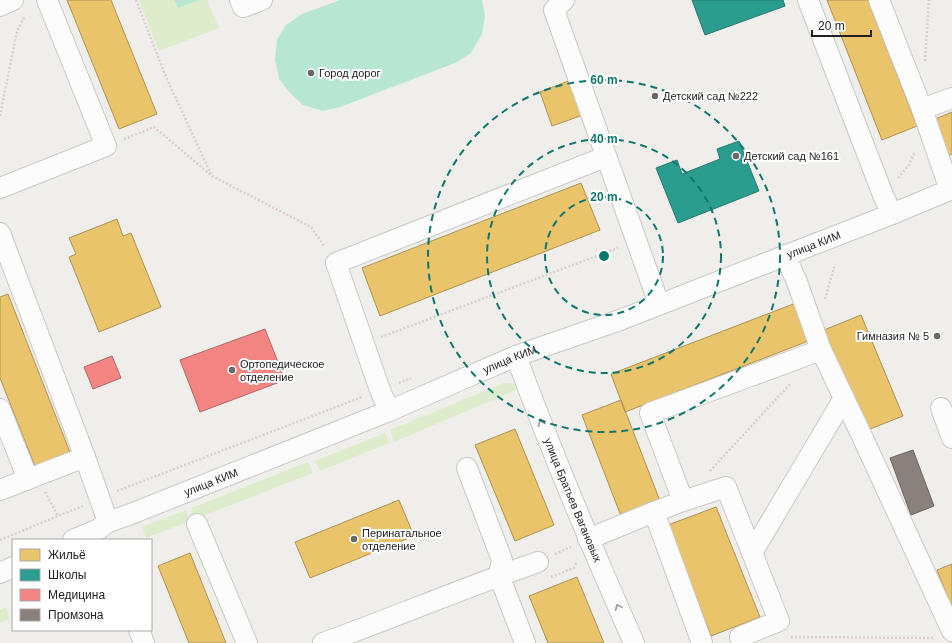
<svg xmlns="http://www.w3.org/2000/svg" width="952" height="643" viewBox="0 0 952 643" font-family="Arial,sans-serif">
	<style>
		.grass { fill: #ddeccb }
		.pitch { fill: #b7e6d2 }
		.homes { fill: #e9c46a; stroke: #ad9354 }
		.schools { fill: #2a9d8f; stroke: #28786e }
		.health { fill: #f28482; stroke: #b46765 }
		.industry { fill: #8a817c; stroke: #6b6461 }
		.lines { fill: none; stroke-linecap: round; stroke-linejoin: round }
		.minor-casing { stroke: #c9c8c7; stroke-width: 22 }
		.path { stroke: #dccecd; stroke-width: 2.5; stroke-dasharray: 2 2; stroke-linecap: butt }
		.minor { stroke: #fdfcfc; stroke-width: 20 }
		.oneway { stroke: #9a9a9a }
		.ring { fill: none; stroke: #0f766e; stroke-width: 2; stroke-dasharray: 7 5 }
		.poi-dot { fill: #6a6968; stroke: #fff; stroke-width: 1.5 }
		.labels { text-anchor: middle; dominant-baseline: central; stroke-width: 4; stroke-linejoin: round; paint-order: stroke }
		.poi-label { font-size: 11px; fill: #222; stroke: #fff; text-anchor: start }
		.street-label { font-size: 11px; fill: #222; stroke: #fff }
		.centre { fill: #0f766e; stroke: #fff; stroke-width: 2 }
		.ring-label { font-size: 12px; text-anchor: middle; font-weight: bold; fill: #0f766e; stroke: #fff; stroke-width: 4; stroke-linejoin: round; paint-order: stroke }
	</style>
	<rect width="100%" height="100%" fill="#f0eeeb"/>
	<path class="grass" d="M139 0H174L178 8 199 0H207L219 28 159 51Z
		M504 383C511 383 516 382 518 389L394 442 390 430Z
		M385 433 389 443 320 471 315 461Z
		M308 462 313 473 195 519 191 508Z
		M186 510 190 521 146 538 142 527Z
		M6 607 10 619 0 623V610Z"/>
	<path class="pitch" d="M174 0H199L178 8Z
		M340 0H482L485 16 482 34 471 53 455 63 340 107 323 111 303 105 290 93 279 79 275 59 277 40 286 25 302 14Z"/>
	<path class="homes" d="M67 0H111L157 114 119 129Z
		M827 0H868L917 126 882 140Z
		M571 80 583 115 552 126 540 92Z
		M952 112V154L948 156 933 120Z
		M581 183 600 230 380 316 362 268Z
		M117 219 123 236 131 233 161 307 99 332 69 257 76 254 69 238Z
		M8 294 71 455 36 469 0 378V297Z
		M796 303 811 340 625 412 611 374Z
		M861 315 903 416 865 431 824 330Z
		M621 400 660 501 621 516 582 415Z
		M515 429 554 525 515 541 475 445Z
		M399 500 414 536 310 578 295 542Z
		M716 507 760 617 711 636 668 525Z
		M190 553 226 643H189L158 566Z
		M952 564V608L937 570Z
		M577 577 604 643H548L529 596Z"/>
	<path class="schools" d="M692 0H783L785 6 705 35Z
		M739 141 759 191 678 223 656 168 677 160 682 174 720 159 717 149Z"/>
	<path class="health" d="M265 329 285 380 200 412 180 360Z
		M112 356 121 378 93 389 84 367Z"/>
	<path class="industry" d="M913 450 934 506 911 515 890 458Z"/>
	<g class="lines">
		<g class="minor-casing">
			<g id="minor">
				<path d="M240 0 243 7 262 0"/>
				<path d="M564 0 554 10 659 304"/>
				<path d="M808 0 883 195 892 214"/>
				<path d="M879 0 922 109 952 98"/>
				<path d="M0 6 13 0"/>
				<path d="M922 109 950 190"/>
				<path d="M0 188 106 146 47 0"/>
				<path d="M0 233 85 457 108 522"/>
				<path d="M785 255 797 282 821 350 860 432 952 631"/>
				<path id="s1" d="M516 356C552 453 592 548 634 643"/>
				<path d="M941 408 952 438"/>
				<path d="M0 409 28 479"/>
				<path d="M389 411 380 390 336 263 605 157"/>
				<path d="M467 468 502 560 499 575 525 643"/>
				<path d="M0 490 85 457"/>
				<path d="M683 501 726 487 779 621 740 637"/>
				<path d="M654 512 683 501 650 413 821 350"/>
				<path d="M197 524 247 643"/>
				<path d="M588 539 654 512 702 643"/>
				<path id="s2" d="M73 540 99 529 108 522 131 514 389 411 516 356 620 320 892 214 952 189"/>
				<path d="M752 553 844 398"/>
				<path d="M0 573 13 567"/>
				<path d="M139 630 144 643"/>
				<path d="M323 643C395 617 466 587 538 562"/>
			</g>
		</g>
		<path class="path" d="M136 0 166 77 211 174
			M925 61 929 0
			M0 116 17 31 25 16
			M124 139 154 127 212 176 311 227 325 247
			M898 178 909 165 915 151
			M825 299 835 264
			M381 337 618 248
			M399 383 411 378
			M710 471 791 383
			M117 491 362 397
			M45 492 58 516
			M0 540 58 516 83 506
			M555 554 571 547
			M551 577 574 568 577 561
			M791 637 934 638"/>
		<use href="#minor" class="minor"/>
	</g>
	<defs><path id="oneway-chevron" d="M-2-3.5L2.5 0L-2 3.5" fill="none" stroke-width="1.6" stroke-linecap="round" stroke-linejoin="round"/></defs>
	<g class="oneway">
		<use href="#oneway-chevron" transform="translate(541 423) rotate(-112)"/>
		<use href="#oneway-chevron" transform="translate(618 607) rotate(-114)"/>
	</g>
	<g class="ring">
		<circle cx="604" cy="256" r="59"/>
		<circle cx="604" cy="256" r="117"/>
		<circle cx="604" cy="256" r="176"/>
	</g>
	<g class="poi-dot">
		<circle cx="311" cy="73" r="4"/>
		<circle cx="655" cy="96" r="4"/>
		<circle cx="736" cy="156" r="4"/>
		<circle cx="937" cy="336" r="4"/>
		<circle cx="232" cy="370" r="4"/>
		<circle cx="354" cy="539" r="4"/>
	</g>
	<g class="labels">
		<g class="poi-label">
			<text x="319" y="73">Город дорог</text>
			<text x="663" y="96">Детский сад №222</text>
			<text x="744" y="156">Детский сад №161</text>
			<text x="929" y="336" text-anchor="end">Гимназия № 5</text>
			<text x="240" y="364">Ортопедическое<tspan x="240" dy="13">отделение</tspan></text>
			<text x="362" y="533">Перинатальное<tspan x="362" dy="13">отделение</tspan></text>
		</g>
		<g class="street-label">
			<text stroke="none"><textPath href="#s2" startOffset="798">улица КИМ</textPath></text>
			<text stroke="none"><textPath href="#s2" startOffset="473">улица КИМ</textPath></text>
			<text stroke="none"><textPath href="#s2" startOffset="150">улица КИМ</textPath></text>
			<text stroke="none"><textPath href="#s1" startOffset="155">улица Братьев Вагановых</textPath></text>
		</g>
	</g>
	<circle cx="604" cy="256" r="6" class="centre"/>
	<g class="ring-label">
		<text x="604" y="84">60 m</text>
		<text x="604" y="143">40 m</text>
		<text x="604" y="201">20 m</text>
	</g>
	<rect x="12" y="539" width="140" height="92" fill="#ffffff" stroke="#a7a7a7"/>
	<rect x="20" y="549" width="20" height="12" fill="#e9c46a" stroke="#a7a7a7"/>
	<text x="48" y="559" font-size="12" fill="#222222">Жильё</text>
	<rect x="20" y="569" width="20" height="12" fill="#2a9d8f" stroke="#a7a7a7"/>
	<text x="48" y="579" font-size="12" fill="#222222">Школы</text>
	<rect x="20" y="589" width="20" height="12" fill="#f28482" stroke="#a7a7a7"/>
	<text x="48" y="599" font-size="12" fill="#222222">Медицина</text>
	<rect x="20" y="609" width="20" height="12" fill="#8a817c" stroke="#a7a7a7"/>
	<text x="48" y="619" font-size="12" fill="#222222">Промзона</text>
	<path d="M812 30v6h59v-6" fill="none" stroke="#222222" stroke-width="2"/>
	<text x="818" y="30" font-size="12" fill="#222222" stroke="#ffffff" stroke-width="3" paint-order="stroke">20 m</text>
</svg>
